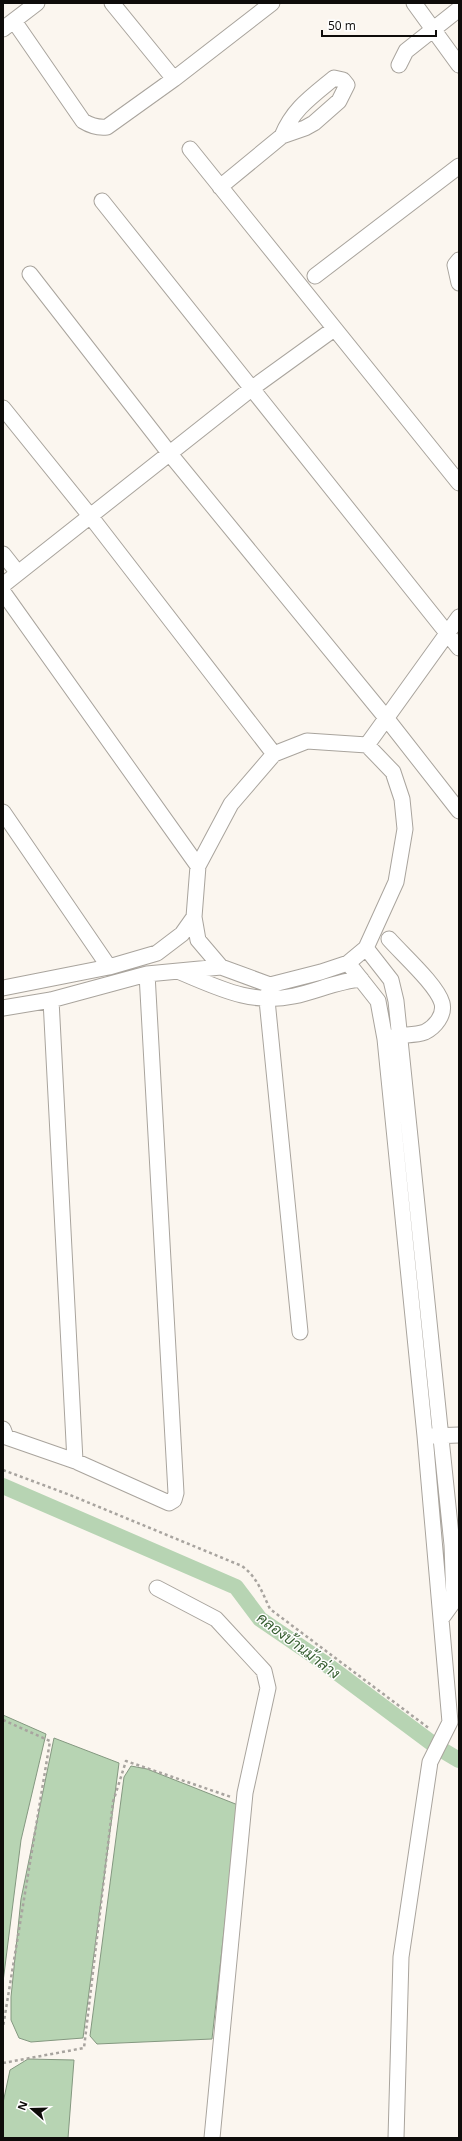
<svg xmlns="http://www.w3.org/2000/svg" width="462" height="2141" viewBox="0 0 462 2141" font-family="'Open Sans',Sarabun,sans-serif">
	<style>
		.water { fill: #b7d4b3; stroke: #849880 }
		.lines { fill: none; stroke-linecap: round; stroke-linejoin: round }
		.canal { stroke: #b7d4b3; stroke-width: 16 }
		.minor-casing { stroke: #a9a49d; stroke-width: 17 }
		.path { stroke: #a8a49f; stroke-width: 2.5; stroke-dasharray: 3 3; stroke-linecap: butt }
		.minor { stroke: #fff; stroke-width: 15 }
		.labels { text-anchor: middle; dominant-baseline: central; stroke-width: 3; stroke-linejoin: round; paint-order: stroke }
		.water-label { font-size: 15px; font-style: italic; fill: #365e30; stroke: #fff }
	</style>
	<rect width="100%" height="100%" fill="#fbf6ef"/>
	<path class="water" d="M3 1715 46 1734 21 1840 3 1982Z
		M54 1738 119 1763 83 2038 31 2042 19 2038 11 2020V1997L21 1899Z
		M131 1766 147 1769 238 1805 212 2039 97 2044 90 2036 124 1777Z
		M28 2059 74 2060 68 2138H3V2103L10 2070Z"/>
	<g class="lines">
		<path class="canal" d="M3 1486 236 1587 260 1619 323 1662 437 1747 459 1760"/>
		<g class="minor-casing">
			<path id="minor" d="M112 3 174 79
				M414 3 459 65
				M14 21 83 121C91 126 98 128 107 127L174 79 272 3
				M3 29 37 3
				M399 65 406 51 459 9
				M190 149 459 483
				M220 187 282 136 305 128 314 123 339 101 347 85 343 80 334 78C311 97 293 109 282 136
				M102 201 459 648
				M459 260 455 265 459 283
				M30 274 170 454 387 719 459 811
				M315 276 459 166
				M3 408 91 517 274 754
				M3 554 18 573
				M3 585 251 389 334 329
				M3 592 198 866
				M307 741 367 745 393 772 402 799 405 829 396 882 366 948 348 963 321 972 270 985 221 967 198 940 194 917 198 866 231 804 274 754Z
				M367 745 459 617
				M3 812 109 967
				M389 939C402 954 437 985 442 1003 445 1015 435 1027 425 1032 414 1036 403 1034 392 1037
				M366 948 391 980 396 1001 452 1545 454 1601 441 1619
				M348 963 378 1001 385 1039 425 1436 450 1722 430 1762 401 1957 396 2138
				M180 972C219 988 251 1005 294 996 317 991 338 981 361 979
				M270 985 267 1000 300 1332
				M3 988 109 967 157 953 182 934 194 917
				M51 1000 75 1461
				M3 1008 51 1000 147 974 221 967
				M3 1429 6 1437 75 1461 169 1503 174 1500 176 1493 147 974
				M432 1436 459 1435
				M157 1588 216 1619 264 1671 268 1688 245 1793 212 2138"/>
		</g>
		<path class="path" d="M3 1470 70 1495 242 1566C257 1577 262 1592 270 1609L430 1729
			M3 1720 50 1741 3 2027
			M3 2063 84 2048 113 1802 126 1761 231 1797"/>
		<use href="#minor" class="minor"/>
	</g>
	<g class="labels">
		<g class="water-label">
			<text transform="translate(299 1645) rotate(37)">คลองบ้านม้าล่าง</text>
		</g>
	</g>
	<rect width="462" height="2141" fill="none" stroke="#0e0c0a" stroke-width="8"/>
	<g transform="translate(32 2109) rotate(290)" stroke="#ffffff" stroke-width="3" paint-order="stroke">
	<path d="M0-3L7 15L0 10L-7 15Z" fill="#0e0c0a"/>
	<text y="-6" font-size="11" font-weight="bold" text-anchor="middle" fill="#0e0c0a">N</text>
	</g>
	<path d="M322 30v6h114v-6" fill="none" stroke="#0e0c0a" stroke-width="2"/>
	<text x="328" y="30" font-size="12" fill="#0e0c0a" stroke="#ffffff" stroke-width="3" paint-order="stroke">50 m</text>
</svg>
